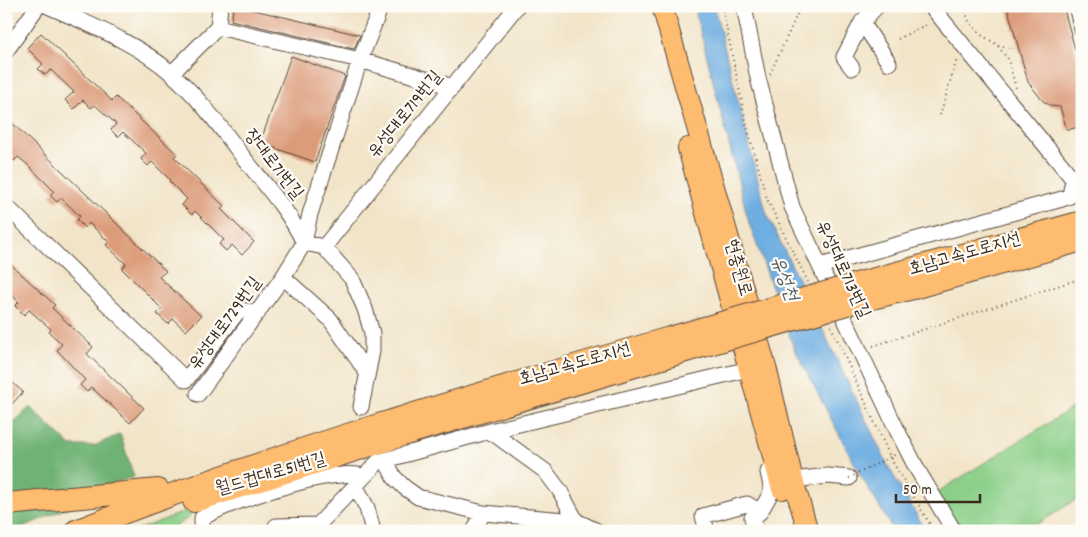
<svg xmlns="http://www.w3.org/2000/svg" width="1088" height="537" viewBox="0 0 1088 537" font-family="Dekko,'Poor Story',sans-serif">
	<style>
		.green { fill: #8bcf88; stroke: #637c53 }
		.forest { fill: #70b274; stroke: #566e49 }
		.water { fill: #6eaee1; stroke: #546c80 }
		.building { fill: #dc9b79 }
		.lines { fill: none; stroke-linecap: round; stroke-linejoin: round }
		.minor-casing { stroke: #564638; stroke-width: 17 }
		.major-casing { stroke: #564638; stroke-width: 22 }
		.highway-casing { stroke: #564638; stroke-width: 24 }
		.path { stroke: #564638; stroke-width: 2; stroke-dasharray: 1 4; stroke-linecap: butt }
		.minor { stroke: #fff; stroke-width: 15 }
		.major { stroke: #febc70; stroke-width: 20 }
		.highway { stroke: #febc70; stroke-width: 22 }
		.highway-bridge-casing { stroke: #564638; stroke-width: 24; stroke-linecap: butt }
		.path-bridge { stroke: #564638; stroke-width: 2; stroke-dasharray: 1 4; stroke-linecap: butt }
		.highway-bridge { stroke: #febc70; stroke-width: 22 }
		.labels { text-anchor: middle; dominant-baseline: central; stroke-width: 4.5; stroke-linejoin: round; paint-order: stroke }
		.street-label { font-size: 18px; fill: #3b2a1e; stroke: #fdfcf7 }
		.water-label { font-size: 19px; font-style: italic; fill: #4d5862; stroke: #fdfcf7 }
	</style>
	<rect width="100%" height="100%" fill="#fdfcf7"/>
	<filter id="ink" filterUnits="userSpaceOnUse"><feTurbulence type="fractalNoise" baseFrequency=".02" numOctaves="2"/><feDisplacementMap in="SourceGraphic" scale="10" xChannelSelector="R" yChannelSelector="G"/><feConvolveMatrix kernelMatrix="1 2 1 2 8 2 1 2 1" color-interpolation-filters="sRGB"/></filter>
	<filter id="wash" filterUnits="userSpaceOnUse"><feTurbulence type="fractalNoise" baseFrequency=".0096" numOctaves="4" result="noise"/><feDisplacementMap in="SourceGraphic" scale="20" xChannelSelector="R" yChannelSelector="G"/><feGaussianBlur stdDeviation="1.12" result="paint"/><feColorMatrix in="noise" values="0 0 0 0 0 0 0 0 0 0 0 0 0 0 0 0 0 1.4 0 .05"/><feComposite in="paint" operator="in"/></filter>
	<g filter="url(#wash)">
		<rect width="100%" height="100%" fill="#f2e4c8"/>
		<path class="green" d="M1082 402V496L1026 531H959L936 493Z
			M189 510 190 517 168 531H134Z"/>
		<path class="forest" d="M30 407 71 446H94L120 434 134 477 93 489 6 501V430Z
			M85 500 14 531H6V509Z"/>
		<path class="water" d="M694 6H714L766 212 888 466 926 531H894L861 476 794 348 749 223Z"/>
		<g id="blocks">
			<path class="building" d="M234 6H237L360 35 354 49 231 20Z
				M1007 6H1063L1082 74V126L1067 130 1060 107 1051 106 1043 101 1028 82Z
				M41 33 112 101 116 97 177 154 174 157 224 206 221 209 254 242 242 255 232 245 226 251 219 244 224 240 195 211 192 215 182 205 187 199 169 181 170 180 152 162 148 166 141 159 146 153 123 132 118 137 111 130 116 124 95 105 91 108 83 100 74 109 65 100 74 92 51 70 45 75 38 69 43 64 27 48Z
				M291 56 345 76 315 162 260 143Z
				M6 117 166 271 159 277 201 316 186 331 173 319 168 324 157 314 162 309 122 269 126 264 106 245 109 242 89 223 85 228 77 220 80 216 61 198 57 202 50 195 54 191 28 165 18 157 14 161 8 155 11 152 6 147Z
				M6 260 55 305 52 308 93 347 87 354 144 408 130 423 91 387 87 392 80 385 85 380 57 350 62 344 49 332 51 329 29 310 24 315 15 306 19 302 6 290Z
				M6 377 23 392 12 404 6 398Z"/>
		</g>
	</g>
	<g filter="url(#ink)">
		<use href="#blocks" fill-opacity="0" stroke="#564638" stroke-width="1"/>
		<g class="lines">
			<g class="minor-casing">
				<path id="minor" d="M48 6C88 24 139 44 171 73 200 98 224 132 247 162 268 188 290 213 304 243L324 247 352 279 365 309 372 333V351L361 407
					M744 6 758 78 792 207 897 430 917 469 954 531
					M1076 6 1082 29
					M862 22 889 63
					M218 27 360 60 453 87
					M6 51 38 6
					M852 68 844 57 862 22 877 6
					M172 73 218 27 220 6
					M6 206 186 380 239 310 258 313
					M324 247 517 6
					M820 266 1062 199 1070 196 1073 179 931 6
					M283 277 330 319 367 373
					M198 394 283 277 304 243 310 214 360 60 381 6
					M490 431 545 471 560 491 576 521
					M386 461 394 477 404 487 418 497 483 513 576 521 597 531
					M793 480 828 476 849 478
					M355 485 367 508 373 531
					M276 526 318 525 378 462 490 431 749 369
					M202 531V518C231 501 307 477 341 475 348 474 357 475 364 476
					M474 531 483 513
					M707 531 703 516 747 504 760 512 772 491 768 472
					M757 531 752 518 760 512"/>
			</g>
			<g class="major-casing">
				<path id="major" d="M662 6 767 371 793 480 808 531
					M688 148 782 489"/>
			</g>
			<g class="highway-casing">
				<path id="highway" d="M842 288 1082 222
					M847 304 917 287 1082 240
					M194 501 412 432 723 340
					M6 504 158 490
					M76 531C286 448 502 387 718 324"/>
			</g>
			<path class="path" d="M722 6 747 127 767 199 808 282
				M964 6 968 20 980 34 996 44 1008 59 1016 88
				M898 39 929 23
				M998 45 1013 49
				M770 74 801 6
				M940 115 957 59
				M831 326 892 461 934 531
				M873 346 1082 278"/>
			<use href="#minor" class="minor"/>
			<use href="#major" class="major"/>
			<use href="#highway" class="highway"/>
			<g class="highway-bridge-casing">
				<path id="highway-bridge" d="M718 324 842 288
					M723 340 847 304"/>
			</g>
			<path class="path-bridge" d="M849 478 898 453"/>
			<use href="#highway-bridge" class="highway-bridge"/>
		</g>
	</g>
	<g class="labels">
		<g class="street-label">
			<text transform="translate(406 115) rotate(-51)">유성대로719번길</text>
			<text transform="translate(273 165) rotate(52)">장대로71번길</text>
			<text transform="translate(965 255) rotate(-16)">호남고속도로지선</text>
			<text transform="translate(737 268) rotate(74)">현충원로</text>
			<text transform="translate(842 270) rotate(65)">유성대로713번길</text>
			<text transform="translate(226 324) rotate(-54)">유성대로729번길</text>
			<text transform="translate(575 365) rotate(-16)">호남고속도로지선</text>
			<text transform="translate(271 475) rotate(-16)">월드컵대로51번길</text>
		</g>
		<g class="water-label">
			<text transform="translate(783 279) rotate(69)">유성천</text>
		</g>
	</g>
	<rect width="1088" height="537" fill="none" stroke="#fdfcf7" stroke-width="25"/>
	<path d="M896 494v8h84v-8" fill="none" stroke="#3b2a1e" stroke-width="2.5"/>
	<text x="903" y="494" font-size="15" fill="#3b2a1e" stroke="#fdfcf7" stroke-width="4" paint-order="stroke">50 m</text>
</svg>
